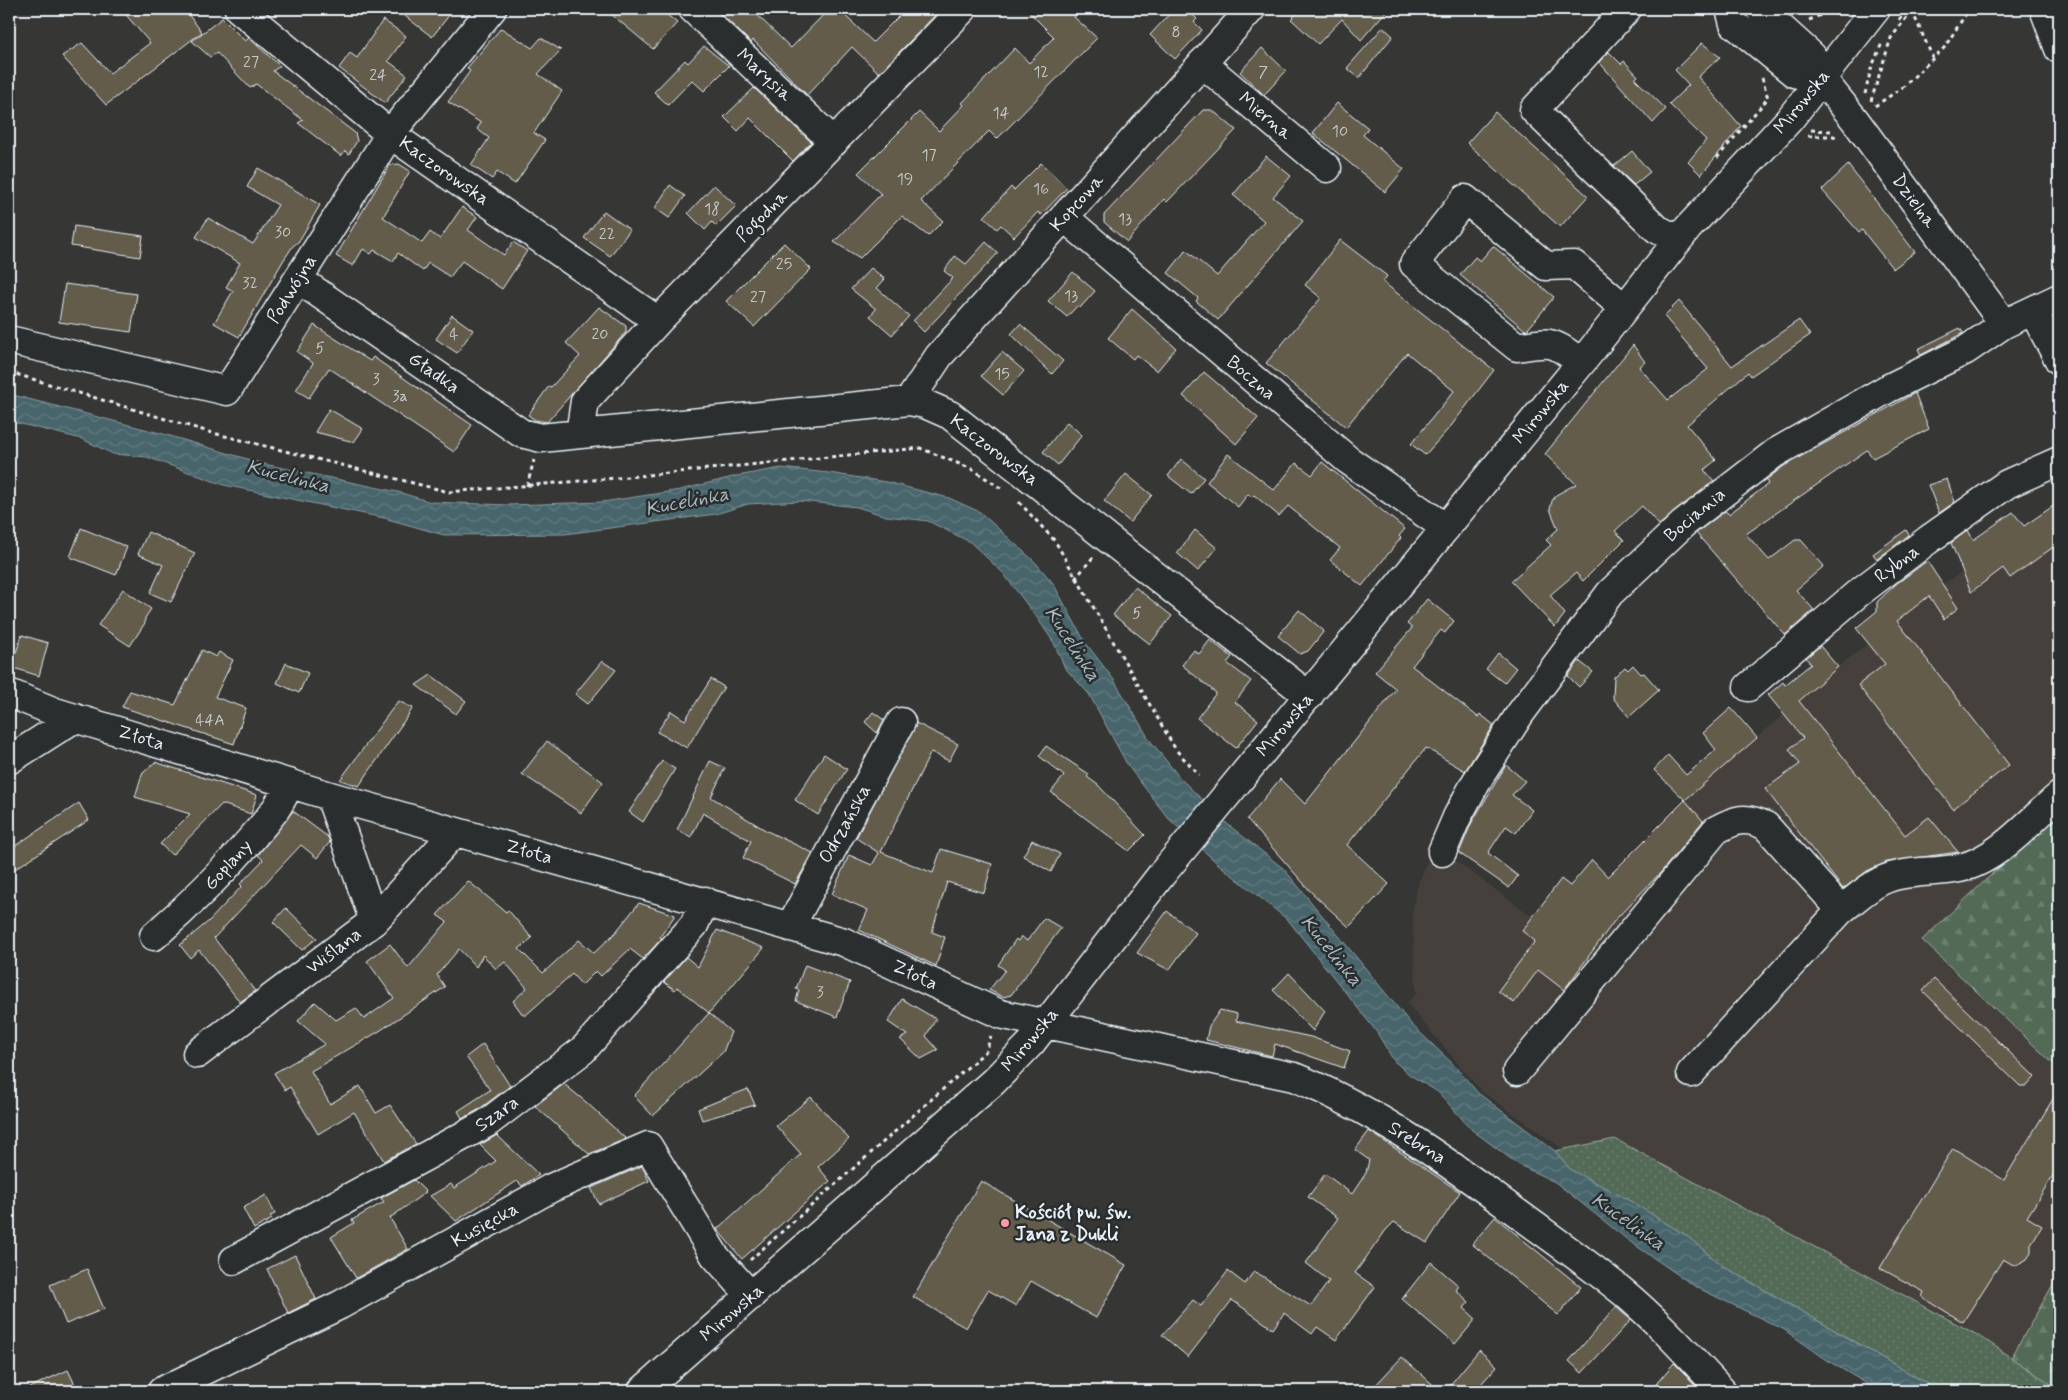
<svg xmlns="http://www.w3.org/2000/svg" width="2068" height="1400" viewBox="0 0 2068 1400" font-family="Mynerve,sans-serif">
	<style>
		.built { fill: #44413b }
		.grass { fill: url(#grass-dots); stroke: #9eaea8 }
		.forest { fill: url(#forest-firs); stroke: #9eaea8 }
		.water { fill: url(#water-waves); stroke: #889da4 }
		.building { fill: #645c4c; stroke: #e8f1f8 }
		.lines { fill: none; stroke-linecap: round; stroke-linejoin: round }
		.minor-casing { stroke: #e8f1f8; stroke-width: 31 }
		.path { stroke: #e8f1f8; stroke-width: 3; stroke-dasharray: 4 4; stroke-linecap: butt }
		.minor { stroke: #2a2d2e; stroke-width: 28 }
		.poi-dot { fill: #ff9aa2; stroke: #2a2d2e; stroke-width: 2 }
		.labels { text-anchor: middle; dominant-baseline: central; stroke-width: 5; stroke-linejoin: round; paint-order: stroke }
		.number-label { font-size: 16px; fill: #c7cccd }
		.street-label { font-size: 19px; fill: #e8f1f8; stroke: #2a2d2e }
		.poi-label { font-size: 19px; font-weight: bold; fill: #e8f1f8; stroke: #2a2d2e; text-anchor: start }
		.water-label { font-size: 20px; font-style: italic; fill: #a8b9c0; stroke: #2a2d2e }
	</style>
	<defs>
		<pattern id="grass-dots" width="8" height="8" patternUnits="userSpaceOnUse" patternTransform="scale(1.25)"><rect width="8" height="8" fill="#536a57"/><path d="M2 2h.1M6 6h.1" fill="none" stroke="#6c8070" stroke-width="1.8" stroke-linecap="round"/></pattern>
		<pattern id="forest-firs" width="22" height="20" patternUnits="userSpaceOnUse" patternTransform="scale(1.25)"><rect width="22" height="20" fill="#536a57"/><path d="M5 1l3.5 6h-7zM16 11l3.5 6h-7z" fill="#6c8070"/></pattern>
		<pattern id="water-waves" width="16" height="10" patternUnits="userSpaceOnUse" patternTransform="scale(1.25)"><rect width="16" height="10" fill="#48656c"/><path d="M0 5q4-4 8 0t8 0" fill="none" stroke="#627c82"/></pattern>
	</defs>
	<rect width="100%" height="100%" fill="#363634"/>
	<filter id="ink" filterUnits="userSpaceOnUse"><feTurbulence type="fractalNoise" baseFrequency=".02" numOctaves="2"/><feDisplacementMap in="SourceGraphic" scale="10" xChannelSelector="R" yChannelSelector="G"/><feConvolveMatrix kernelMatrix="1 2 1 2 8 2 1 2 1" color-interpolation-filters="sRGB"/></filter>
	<g filter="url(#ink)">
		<path class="built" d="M2059 502V1274L2011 1358 1981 1337 1615 1139 1563 1149 1481 1091 1407 1003 1416 993 1412 912 1418 884 1434 845 1533 917 1561 879 1587 898 1685 800 1838 667 1940 587Z"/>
		<path class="grass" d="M1615 1139 1981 1337 2059 1389V1391H1940L1721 1265 1687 1236 1626 1199 1570 1170 1555 1151Z"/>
		<path class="forest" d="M2059 811V1069L1922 940Z
			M2059 1274V1389L2011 1358Z"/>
		<path class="water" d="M9 394 160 433 264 464 398 492 431 502 508 505 603 502 680 490 737 476 781 468 829 473 886 482 949 498 980 512 1035 562 1053 583 1085 642 1114 680 1149 739 1180 778 1226 823 1284 869 1411 1024 1455 1066 1478 1093 1555 1151 1571 1170 1625 1198 1687 1236 1721 1265 1940 1391H1879L1830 1362 1783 1329 1696 1287 1629 1241 1555 1182 1519 1165 1472 1130 1438 1092 1410 1075 1394 1061 1376 1031 1288 920 1217 863 1168 818 1128 766 1089 694 1065 668 1054 643 1038 619 1003 573 970 542 928 521 886 516 857 507 800 501 748 504 716 514 565 534 444 535 384 518 224 485 147 457 113 454 82 439 9 421Z"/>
		<path class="building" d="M121 9H184L202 32 106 105 62 56 82 43 110 73 150 43Z
			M396 9H454L432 37Z
			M605 9H660L677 23 653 49Z
			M716 9H751L791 48 829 9H838L873 42 906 9H941L879 73 852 47 807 95 753 40 751 43Z
			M1026 9H1082L1074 17 1097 38 997 139 989 131 921 201 943 221 928 236 902 216 860 258 834 242 881 194 858 173 919 112 939 131 964 105 962 103 1015 48 1029 63 1054 37Z
			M1174 9H1187L1197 19 1194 22 1202 30 1175 59 1150 35Z
			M1301 9H1388L1361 40 1342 19 1318 44 1291 19Z
			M222 18 245 41 249 38 280 66 273 71 355 133 357 141 349 154 345 151 341 156 298 123 303 120 256 84 250 88 217 53 210 57 192 41Z
			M383 20 406 36 388 61 407 75 385 103 339 68 350 53 357 58Z
			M1383 27 1393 36 1359 78 1347 68Z
			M501 28 532 48 541 38 561 50 538 74 562 91 534 133 545 140 515 184 497 172 492 179 471 165 489 138 477 129 481 123 448 102 470 71 467 68Z
			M1702 43 1720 57 1698 77 1741 126 1701 175 1688 162 1706 140 1669 104 1689 85 1675 70Z
			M704 46 729 66 704 91 692 80 668 105 654 92 685 60 688 63Z
			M1262 48 1286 71 1264 95 1240 72Z
			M1609 52 1621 64 1624 61 1638 76 1635 79 1666 109 1653 123 1599 62Z
			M754 88 811 142 793 161 750 118 738 131 724 117Z
			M1337 103 1368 128 1363 135 1404 169 1385 192 1313 133Z
			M1203 110H1212L1236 130 1167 202 1164 199 1127 242 1104 222V215Z
			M1495 112 1588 196 1560 227 1467 143Z
			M1632 151 1650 172 1634 185 1614 166Z
			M1266 156 1291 176 1273 197 1303 221 1218 320 1196 301 1198 298 1168 273 1186 250 1217 276 1264 221 1233 195Z
			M1041 163 1067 188 1041 215 1038 212 1014 237 1001 225 997 229 984 217 1011 187 1014 190Z
			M399 164 410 171 383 217 422 243 430 232 440 239 462 207 477 217 468 230 504 255 513 242 527 251 502 289 462 261 450 277 428 263 423 271 398 253 393 261 374 250 371 254 363 249 353 266 336 256 390 165Z
			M1848 165 1915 252 1893 269 1862 230 1859 232 1822 190Z
			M258 168 320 205 299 241 293 246 283 261 239 337 214 323 233 291 226 287 240 263 196 237 208 218 253 244 278 205 247 187Z
			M670 185 685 196 669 218 655 208Z
			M714 185 736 206 716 226 712 222 705 230 688 213Z
			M604 211 630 230 610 256 584 238Z
			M74 226 143 236 140 257 71 246Z
			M1340 240 1387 276 1383 282 1494 370 1451 426 1425 455 1411 444 1454 391 1407 353 1346 427 1266 363 1321 298 1305 285Z
			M986 242 998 253 924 332 913 321 953 278 944 271 955 256 966 264Z
			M784 243 811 269 754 327 726 301Z
			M1493 246 1554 297 1528 329 1525 330 1460 275 1475 257 1480 261Z
			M871 268 885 279 877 288 909 316 892 335 870 316 876 309 851 289Z
			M1073 272 1095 291 1080 308 1077 306 1067 317 1048 301Z
			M65 284 137 294 131 332 59 322Z
			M1679 301 1732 366 1799 320 1810 335 1751 376 1748 372 1687 425 1716 460 1704 470 1714 481 1659 525 1642 506 1615 531 1624 540 1583 581 1576 573 1550 595 1565 614 1555 627 1511 581 1551 545 1546 540 1558 529 1550 509 1552 501 1556 495 1576 484 1545 454 1633 345 1645 362 1639 367 1668 400 1708 369 1664 316Z
			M599 307 626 326V332L547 422 535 420 528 415 549 386 551 387 580 356 566 343Z
			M1132 309 1176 348 1157 371 1136 355 1133 359 1108 338Z
			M452 315 473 330 457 353 436 339Z
			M1020 324 1063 361 1052 374 1011 334Z
			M314 325 370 361 373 357 472 425 454 452 329 368 309 398 296 390 313 363 297 352Z
			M1960 328 1963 333 1921 355 1918 349Z
			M1002 352 1024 371 1003 395 981 376Z
			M1204 372 1258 418 1236 444 1183 396Z
			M1915 393 1929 429 1873 458 1867 450 1746 534 1769 560 1795 540H1801L1824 566 1796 590 1814 610 1785 635 1696 533 1725 511 1729 514 1768 484 1766 480 1784 466Z
			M329 409 363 429 354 442 315 432Z
			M1067 422 1082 435 1058 465 1043 452Z
			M1228 454 1274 490 1296 463 1312 475 1322 462 1405 529 1399 536 1401 538 1362 586 1330 560 1340 548 1288 506 1279 516 1254 495 1252 497 1248 494 1238 507 1207 482Z
			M1181 459 1204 478 1191 494 1168 476Z
			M1126 474 1152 495 1130 522 1104 501Z
			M1947 479 1955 502 1939 513 1928 485Z
			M2059 502V543L2010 578 2003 568 1971 592 1951 543 1968 530 1973 540 2013 512 2024 526Z
			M81 528 127 547 116 575 70 557Z
			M1195 530 1217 548 1198 571 1177 553Z
			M1906 530 1909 535 1877 559 1873 554Z
			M148 532 195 553 171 602 150 593 163 565 138 554Z
			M1927 561 1958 608 1944 619 1929 596 1897 621 2009 765 1953 809 1858 685 1885 664 1856 628 1877 611V602L1896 584Z
			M1135 587 1172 616 1150 644 1113 615Z
			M123 589 151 609 145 618V623L130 646 98 625Z
			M1427 599 1454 621 1445 633 1441 630 1412 666 1478 717 1480 714 1494 725 1465 771 1426 748 1347 845 1389 884 1349 927 1312 893 1247 819 1280 779 1305 804 1396 689 1375 672 1412 628 1407 624Z
			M1299 610 1324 631 1308 651 1300 654 1278 636Z
			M22 635 48 643 39 676 11 667Z
			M1210 640 1232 657 1227 663 1251 681 1235 702 1258 720 1236 748 1197 718 1216 693 1182 665 1194 650 1199 654Z
			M1820 646 1838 667 1799 701 1905 835 1929 817 1958 852 1887 862 1867 871 1843 889 1765 789 1800 764 1789 749 1803 738 1768 695 1783 682 1785 685 1811 664 1806 658Z
			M202 650 216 657 219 652 233 660 215 697 246 708 234 744 122 707 130 691 175 705Z
			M1498 653 1516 668 1504 683 1486 669Z
			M602 661 616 670 588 704 575 694Z
			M1579 661 1593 672 1579 687 1568 676Z
			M286 663 308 673 299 693 277 683Z
			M1633 665 1641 674 1644 673 1659 690 1629 717 1613 698 1614 677 1625 667 1628 670Z
			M431 675 466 701 456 714 416 685Z
			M711 679 724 687 687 748 657 732 671 711 685 720Z
			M398 701 413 708 359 786 340 780Z
			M1731 708 1757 738 1685 800 1654 770 1668 755 1686 775 1716 750 1703 733Z
			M873 712 884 720 877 733 865 722Z
			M916 723 958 744 949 761 931 752 881 852 933 873 941 849 992 864 984 893 947 882 932 932 945 937 936 966 859 930 868 910 832 894 849 855 872 865 879 853 856 838Z
			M547 741 603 782 581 813 522 774Z
			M1046 746 1089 774 1087 777 1098 785 1145 835 1129 851 1051 792 1064 776 1039 756Z
			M824 754 847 769 818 815 795 800Z
			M662 761 675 769 643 822 629 812Z
			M710 761 725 768 711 797 767 831 813 853 795 884 743 858 751 841 703 813 691 837 677 830Z
			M155 762 257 795 251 814 222 804 172 855 160 844 190 814 135 797 142 774Z
			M1506 765 1525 781 1512 795 1532 810 1516 833 1506 826 1488 853 1518 876 1509 888 1459 853 1471 824Z
			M1685 800 1703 821 1662 871 1615 920 1564 990 1538 970 1514 1003 1498 991 1535 941 1522 931 1561 879 1570 886 1592 860 1608 877Z
			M79 803 89 820 9 873V850Z
			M293 811 328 837 330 842 317 858 301 845 214 938 255 991 240 1002 199 950 190 958 180 945 209 921 242 886 240 884 263 860 258 855Z
			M1032 840 1060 854 1051 872 1023 856Z
			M468 881 506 912 508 910 532 938 519 949 543 973 579 940 594 953 615 933 639 903 675 915 660 937 662 938 643 959 630 949 601 976 596 971 582 985 572 974 526 1015H523L513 1001 527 988 505 962 496 969 483 955 476 967 459 949 437 975 445 987 378 1032 311 1071 330 1104 360 1086 376 1113 390 1105 416 1144 384 1161 354 1112 318 1134 290 1087 285 1090 274 1073 325 1044 298 1021 315 1002 336 1020 356 1008 364 1019 394 998 367 961 390 944 408 968 447 922 437 915Z
			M286 908 317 938 302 950 273 922Z
			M1167 911 1196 933 1169 970 1137 953Z
			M1044 918 1061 928 1011 995 1003 997 989 990 1005 970 998 965 1016 939 1018 941 1021 936 1027 941Z
			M717 930 764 948 709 1013 677 987 675 990 664 982 686 957 698 967Z
			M805 965 850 982 837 1017 796 1001 799 990 796 989Z
			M1289 973 1325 1011 1313 1031 1273 990Z
			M1934 979 2035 1077 2027 1086H2020L1923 991Z
			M902 999 936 1019 926 1036 938 1050 921 1059 900 1039 907 1035 888 1022Z
			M1220 1010 1237 1014 1236 1021 1311 1037 1350 1051 1344 1068 1275 1044 1272 1056 1206 1040 1209 1026Z
			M709 1013 731 1032 723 1052 653 1116 634 1096Z
			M483 1044 510 1086 478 1110 460 1120 462 1118 458 1111 490 1090 466 1057Z
			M564 1084 586 1102 626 1139 589 1154 535 1106Z
			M748 1089 755 1105 702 1120 698 1109Z
			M2059 1089V1166L2027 1217 2042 1226 2031 1244V1253L2027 1259 2015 1266 2003 1259 1963 1322 1922 1297 1924 1292 1880 1268 1953 1148 2004 1180Z
			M811 1097 849 1139 818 1167 830 1181 742 1259 717 1229 801 1154 776 1126Z
			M1369 1131 1460 1192 1427 1243 1394 1222 1386 1230 1355 1273 1375 1287 1336 1340 1317 1327 1312 1334 1284 1313 1273 1329 1232 1300 1188 1357 1162 1335 1193 1300 1201 1306 1228 1271 1245 1284 1254 1271 1311 1306 1329 1281 1306 1263 1338 1218 1308 1197 1325 1174 1352 1194 1366 1173 1369 1160 1355 1150Z
			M497 1135 539 1175 522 1186 517 1181 456 1221 430 1196 451 1184 454 1188 496 1161 480 1145Z
			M642 1166 649 1181 599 1204 591 1188Z
			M414 1180 426 1192 390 1218 408 1249 356 1278 331 1237 354 1223 352 1220 384 1202 381 1198Z
			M981 1181 1126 1265 1096 1318 1031 1281 1016 1306 988 1290 966 1328 913 1297Z
			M266 1195 275 1214 270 1216 272 1219 254 1229 243 1208Z
			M1495 1217 1581 1287 1558 1315 1472 1244Z
			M295 1255 316 1299 288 1313 267 1269Z
			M1431 1262 1459 1286 1456 1290 1469 1302 1464 1308 1476 1319 1455 1344 1402 1299Z
			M87 1269 104 1309 66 1324 50 1285Z
			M1616 1307 1631 1320 1582 1373 1569 1361Z
			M1479 1350 1497 1366 1475 1391H1445Z
			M1402 1357 1440 1391H1370Z
			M1674 1363 1687 1376 1701 1391H1650Z
			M68 1370 78 1391H22Z"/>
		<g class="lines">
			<g class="minor-casing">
				<path id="minor" d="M239 9 390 134 658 321
					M693 9 834 142
					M1627 9 1534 110 1657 229 1678 240
					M1730 9 1734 24 1794 73 1822 79
					M1760 9 1812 56 1822 79 1855 120 2004 324
					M2044 9 2059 49
					M1202 63 1327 168
					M1064 217 1348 460 1446 528
					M298 279 521 433 541 438 909 401 925 404 950 415 1309 696
					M2033 311 2059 360
					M9 340 227 391 390 134 492 9
					M1581 363C1553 341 1552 341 1517 347L1414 264 1465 199 1546 266 1574 265 1624 308
					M909 401 939 356 1251 9
					M580 434 585 401 658 321 963 9
					M1748 687 1857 594 1928 540 2007 484 2059 461
					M9 693 55 712 330 796 844 942 1000 1014 1294 1077C1371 1108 1438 1155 1505 1204 1544 1233 1585 1261 1623 1292 1659 1322 1690 1357 1722 1391
					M9 760 75 718
					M330 796 374 921
					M1442 852 1457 817 1476 782 1520 714 1610 593 1683 524 1775 453 1887 389 1966 350 2004 324 2059 298
					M790 927 901 722
					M154 936C190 905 222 873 253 837 268 819 281 806 289 783
					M197 1054 374 921 455 832
					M1517 1071 1716 830C1736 819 1746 816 1766 826L1841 910C1853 901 1867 888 1881 881 1910 867 1946 876 1975 863 2007 849 2033 818 2059 796
					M1691 1073 1841 910
					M234 1260 487 1123 583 1050 694 925 705 901
					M162 1391 340 1305 551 1188 648 1146 715 1256 751 1296
					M642 1391 994 1081 1031 1043 1162 874 1590 352 1688 228 1789 120 1876 9"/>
			</g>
			<path class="path" d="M1697 9 1706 15
				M1800 9 1805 11 1813 9
				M1912 11 1933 58
				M1809 20 1836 9
				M1899 20 1907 9
				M1865 94 1871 69 1882 43
				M1871 101 1891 38 1913 9
				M1875 106 1903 87 1944 48 1969 9
				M1811 130 1832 131
				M1808 136H1834L1836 138
				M1717 158 1768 98 1762 78
				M9 372 209 432 449 492 628 477 920 448 972 469 1002 489
				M527 486 534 460
				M1019 502 1055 541 1176 750 1199 775
				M1075 579 1094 556
				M750 1260 986 1051 991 1036"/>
			<use href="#minor" class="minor"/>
		</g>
	</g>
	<circle class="poi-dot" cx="1005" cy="1223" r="5"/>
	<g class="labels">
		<g class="number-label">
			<text x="1176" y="32">8</text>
			<text x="251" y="62">27</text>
			<text x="1041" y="72">12</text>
			<text x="1263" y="72">7</text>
			<text x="378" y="75">24</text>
			<text x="1001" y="113">14</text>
			<text x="1340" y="131">10</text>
			<text x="929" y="155">17</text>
			<text x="905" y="179">19</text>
			<text x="1041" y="189">16</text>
			<text x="712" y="209">18</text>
			<text x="1125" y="219">13</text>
			<text x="283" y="232">30</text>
			<text x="607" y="234">22</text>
			<text x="784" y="264">25</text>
			<text x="250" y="283">32</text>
			<text x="1071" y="296">13</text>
			<text x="758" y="297">27</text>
			<text x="454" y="334">4</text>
			<text x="600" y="334">20</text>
			<text x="320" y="348">5</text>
			<text x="1002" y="374">15</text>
			<text x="376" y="379">3</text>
			<text x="400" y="396">3a</text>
			<text x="1137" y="613">5</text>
			<text x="210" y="720">44A</text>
			<text x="820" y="992">3</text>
		</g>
		<g class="street-label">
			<text transform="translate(764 75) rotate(43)">Marysia</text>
			<text transform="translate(1802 102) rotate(-51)">Mirowska</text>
			<text transform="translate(1265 116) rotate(40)">Mierna</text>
			<text transform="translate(444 171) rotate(35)">Kaczorowska</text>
			<text transform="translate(1914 201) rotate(54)">Dzielna</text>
			<text transform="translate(1077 203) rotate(-48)">Kopcowa</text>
			<text transform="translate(762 216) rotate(-45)">Pogodna</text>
			<text transform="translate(292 289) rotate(-58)">Podwójna</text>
			<text transform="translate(434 373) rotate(35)">Gładka</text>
			<text transform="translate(1251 378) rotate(40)">Boczna</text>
			<text transform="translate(1541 412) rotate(-51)">Mirowska</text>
			<text transform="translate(994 450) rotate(37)">Kaczorowska</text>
			<text transform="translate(1695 515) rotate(-40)">Bociania</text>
			<text transform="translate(1897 564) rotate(-37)">Rybna</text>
			<text transform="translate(1285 725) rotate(-50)">Mirowska</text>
			<text transform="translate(141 738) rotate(17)">Złota</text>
			<text transform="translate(845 824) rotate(-61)">Odrzańska</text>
			<text transform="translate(529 852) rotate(16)">Złota</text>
			<text transform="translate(228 865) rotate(-48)">Goplany</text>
			<text transform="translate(334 951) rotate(-37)">Wiślana</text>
			<text transform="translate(915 975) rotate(25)">Złota</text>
			<text transform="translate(1030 1040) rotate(-50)">Mirowska</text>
			<text transform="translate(497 1114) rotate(-35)">Szara</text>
			<text transform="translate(1417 1143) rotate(32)">Srebrna</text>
			<text transform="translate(485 1225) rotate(-29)">Kusięcka</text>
			<text transform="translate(732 1313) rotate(-41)">Mirowska</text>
		</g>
		<g class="poi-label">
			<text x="1015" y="1212">Kościół pw. św.<tspan x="1015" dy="22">Jana z Dukli</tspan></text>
		</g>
		<g class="water-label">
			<text transform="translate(288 477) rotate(14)">Kucelinka</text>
			<text transform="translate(687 502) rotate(-11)">Kucelinka</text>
			<text transform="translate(1072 644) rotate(57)">Kucelinka</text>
			<text transform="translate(1331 951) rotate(51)">Kucelinka</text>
			<text transform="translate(1628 1222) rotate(35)">Kucelinka</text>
		</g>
	</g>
	<rect width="2068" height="1400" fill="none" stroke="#2a2d2e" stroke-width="30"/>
	<rect x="15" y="15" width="2038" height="1370" fill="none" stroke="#e8f1f8" stroke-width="2" filter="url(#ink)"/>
</svg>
